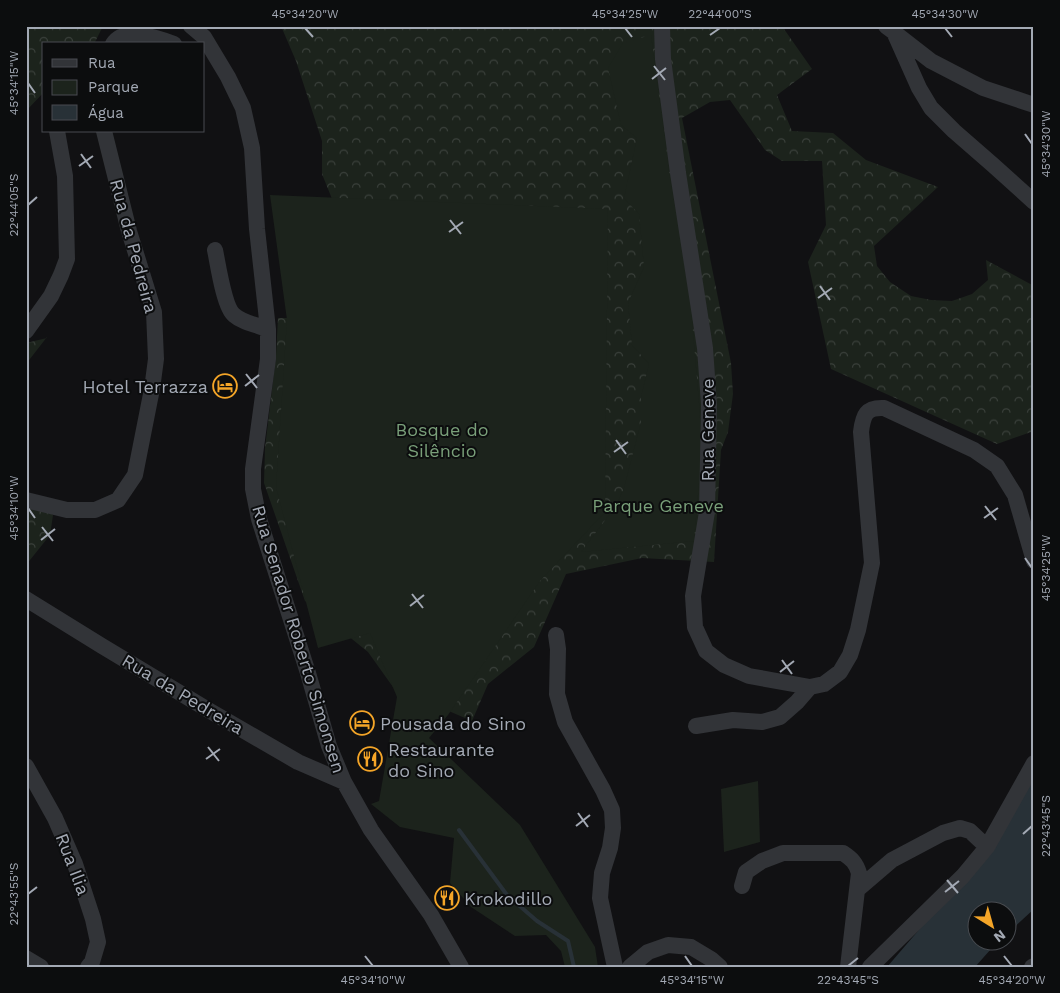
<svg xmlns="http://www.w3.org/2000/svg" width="1060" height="993" viewBox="0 0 1060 993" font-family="'Work Sans',sans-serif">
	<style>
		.forest { fill: url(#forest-crowns) }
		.green { fill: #1c231c }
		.water { fill: #283137 }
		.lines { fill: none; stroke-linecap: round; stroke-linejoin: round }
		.stream { stroke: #283137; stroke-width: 4 }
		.minor { stroke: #323438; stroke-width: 16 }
		.ticks { fill: none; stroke: #a3a9b4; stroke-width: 2 }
		.labels { text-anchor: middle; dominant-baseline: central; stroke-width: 4; stroke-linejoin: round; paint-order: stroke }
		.street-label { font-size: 18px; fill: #a3a9b4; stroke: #0c0d0e }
		.poi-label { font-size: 18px; fill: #a3a9b4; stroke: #0c0d0e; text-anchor: start }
		.park-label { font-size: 18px; fill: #799f79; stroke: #0c0d0e }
		.neatline { fill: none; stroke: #a3a9b4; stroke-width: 2 }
		.ticks-label { font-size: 12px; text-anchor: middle; fill: #a3a9b4 }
	</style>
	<defs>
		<pattern id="forest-crowns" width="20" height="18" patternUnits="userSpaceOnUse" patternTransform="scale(1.25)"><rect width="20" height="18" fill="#1c231c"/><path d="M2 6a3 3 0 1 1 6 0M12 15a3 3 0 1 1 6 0" fill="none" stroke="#3a403b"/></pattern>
	</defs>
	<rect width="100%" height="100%" fill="#111113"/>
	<path class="forest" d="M26 26H103L94 44H44V92L26 111Z
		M281 26H764L784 29 812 69 777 95 792 131 833 133 866 160 938 187 874 246 877 266 890 282 911 296 931 300 952 301 972 294 988 280 986 260 1034 286V431L997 444 831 369 808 262 826 225 822 161H782L765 150 730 100 710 102 682 118 731 363 733 394 728 432 721 450 714 562 642 558 566 574 534 647 488 684 472 721 393 687 368 652 305 601 264 483 265 448 276 356 278 318H319L353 251 322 174V141L296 61Z
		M47 338V337L26 364V343Z
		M26 496 53 515 50 535 26 565Z"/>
	<path class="green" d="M651 35 670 178 680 233 691 308 699 403 702 449 694 541 581 552 616 506 624 488 641 422V397L649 364 632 345 628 303 644 267 639 214 624 198 637 138 621 125 608 68 623 43Z
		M270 195 608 209 605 512 540 581 448 715 429 738 520 825 595 947 598 967H565L561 951 546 935 515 936 471 907 450 883 454 838 400 827 371 804 379 801 397 697 370 633 318 648 276 487 287 320Z
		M758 781 760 842 724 852 721 789Z"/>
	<path class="water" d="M1034 777V909L1008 933V910H978V940L1000 941 991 949 975 967H887L924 924Z"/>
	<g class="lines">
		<path class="stream" d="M459 830 507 895 537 921 568 941 574 967"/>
		<path class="minor" d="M191 26 204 37 228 77 243 108 252 148 257 229 268 329V359L253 469V489L259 519 308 673 329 746 344 782 371 830 431 915 461 967
			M662 26 663 59 678 173 705 348 709 405 707 512 693 596 695 627 706 651 724 665 749 676 810 687 824 684 840 672 850 655 858 630 872 563 861 432C863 415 866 407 884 408L974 450 997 466 1015 495 1034 561
			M886 26 894 32 919 88 931 108 954 131 993 165 1034 202
			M895 33 931 61 983 88 1034 105
			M113 44C124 26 158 38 174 44
			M215 250C218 264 224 307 234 315 243 323 257 325 268 329
			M26 331 51 296 61 275 67 259 65 176 57 131
			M26 500 67 510H95L118 500 135 475 152 389 156 359 154 312 129 231 104 131
			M26 599 102 646 210 711 298 762 344 782
			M556 635 558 649 557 694 565 722 603 790 612 810 613 828 610 848 602 873 600 898 615 967
			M696 726 733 720 762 722 780 717 797 702 810 687
			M26 766 55 818 75 864 93 919 98 942 92 962 88 967
			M742 886 746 872 762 861 783 853H843C852 859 856 863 859 873L848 967
			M857 890 892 860 943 833 960 828 970 831 987 847
			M26 958 41 967
			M630 967 648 952 668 945 691 947 711 959 720 967
			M870 967 963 876 987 847 1034 763
			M1032 967 1034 966"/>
	</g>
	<path class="ticks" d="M305 28 313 37M625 28 632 37M945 28 952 37M710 35 720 28M654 66 665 80M652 79 666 68M28 83 35 93M1025 134 1032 144M81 154 91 168M79 166 93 156M28 205 37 197M450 220 461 234M449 232 463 222M820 286 830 300M818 298 832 288M246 374 257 388M245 386 259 375M616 440 626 454M614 452 628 442M985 506 996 520M28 508 35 518M984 518 998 508M42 527 53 541M41 540 55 529M1025 558 1032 568M412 594 423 608M410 606 424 595M782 660 792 674M780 672 794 661M208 747 219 761M206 759 220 749M578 813 588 827M576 826 590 815M1023 834 1032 826M947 880 958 893M945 892 959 881M28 894 37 887M365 956 373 966M685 956 692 966M1004 956 1012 966M848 966 858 958"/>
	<defs>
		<g id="hotel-ring" transform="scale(1.25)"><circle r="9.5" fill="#0c0d0e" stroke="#f4a528" stroke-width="1.5"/><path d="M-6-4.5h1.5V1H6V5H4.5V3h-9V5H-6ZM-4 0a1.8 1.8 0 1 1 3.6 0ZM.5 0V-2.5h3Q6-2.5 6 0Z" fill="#f4a528"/></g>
		<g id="restaurant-ring" transform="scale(1.25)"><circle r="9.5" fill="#0c0d0e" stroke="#f4a528" stroke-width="1.5"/><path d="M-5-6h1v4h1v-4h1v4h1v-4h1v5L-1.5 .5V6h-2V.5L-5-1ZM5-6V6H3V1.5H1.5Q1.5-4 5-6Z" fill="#f4a528"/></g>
	</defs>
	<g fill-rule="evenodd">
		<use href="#hotel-ring" x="225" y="386"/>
		<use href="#hotel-ring" x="362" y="723"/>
		<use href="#restaurant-ring" x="370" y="759"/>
		<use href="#restaurant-ring" x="447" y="898"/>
	</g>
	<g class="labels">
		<g class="street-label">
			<text transform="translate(134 246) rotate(75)">Rua da Pedreira</text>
			<text transform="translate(707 430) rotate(-90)">Rua Geneve</text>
			<text transform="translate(299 639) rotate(73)">Rua Senador Roberto Simonsen</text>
			<text transform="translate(183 694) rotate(31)">Rua da Pedreira</text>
			<text transform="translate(73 864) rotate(69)">Rua Ilia</text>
		</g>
		<g class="poi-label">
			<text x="208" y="386" text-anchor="end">Hotel Terrazza</text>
			<text x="380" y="723">Pousada do Sino</text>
			<text x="388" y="749">Restaurante<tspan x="388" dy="21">do Sino</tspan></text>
			<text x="464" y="898">Krokodillo</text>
		</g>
		<g class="park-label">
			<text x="442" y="429">Bosque do<tspan x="442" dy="21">Silêncio</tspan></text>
			<text x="658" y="505">Parque Geneve</text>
		</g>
	</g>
	<rect width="1060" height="993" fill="none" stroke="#0c0d0e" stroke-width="55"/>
	<rect x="42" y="42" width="162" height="90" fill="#0c0d0e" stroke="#484b50"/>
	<rect x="52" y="59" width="25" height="8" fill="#323438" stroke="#484b50"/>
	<text x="88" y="68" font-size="15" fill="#a3a9b4">Rua</text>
	<rect x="52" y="80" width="25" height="15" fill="#1c231c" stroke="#484b50"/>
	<text x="88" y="92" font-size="15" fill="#a3a9b4">Parque</text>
	<rect x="52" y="105" width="25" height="15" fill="#283137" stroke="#484b50"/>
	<text x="88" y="118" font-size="15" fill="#a3a9b4">Água</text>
	<g transform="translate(992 926) rotate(143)"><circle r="24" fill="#0c0d0e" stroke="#484b50"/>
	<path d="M0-4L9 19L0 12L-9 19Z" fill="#f4a528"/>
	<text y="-8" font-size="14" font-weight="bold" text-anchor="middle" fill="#a3a9b4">N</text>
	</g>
	<rect x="28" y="28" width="1004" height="938" class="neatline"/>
	<g class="ticks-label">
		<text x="305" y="18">45°34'20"W</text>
		<text x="625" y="18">45°34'25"W</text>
		<text x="720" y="18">22°44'00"S</text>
		<text x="945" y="18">45°34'30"W</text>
		<text transform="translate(14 83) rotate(-90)" y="4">45°34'15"W</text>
		<text transform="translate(1046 144) rotate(-90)" y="4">45°34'30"W</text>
		<text transform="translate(14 205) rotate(-90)" y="4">22°44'05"S</text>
		<text transform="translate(14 508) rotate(-90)" y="4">45°34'10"W</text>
		<text transform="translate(1046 568) rotate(-90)" y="4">45°34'25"W</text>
		<text transform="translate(1046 826) rotate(-90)" y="4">22°43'45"S</text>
		<text transform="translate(14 894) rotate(-90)" y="4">22°43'55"S</text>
		<text x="373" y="984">45°34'10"W</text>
		<text x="692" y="984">45°34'15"W</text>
		<text x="848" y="984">22°43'45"S</text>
		<text x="1012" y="984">45°34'20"W</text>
	</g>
</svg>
